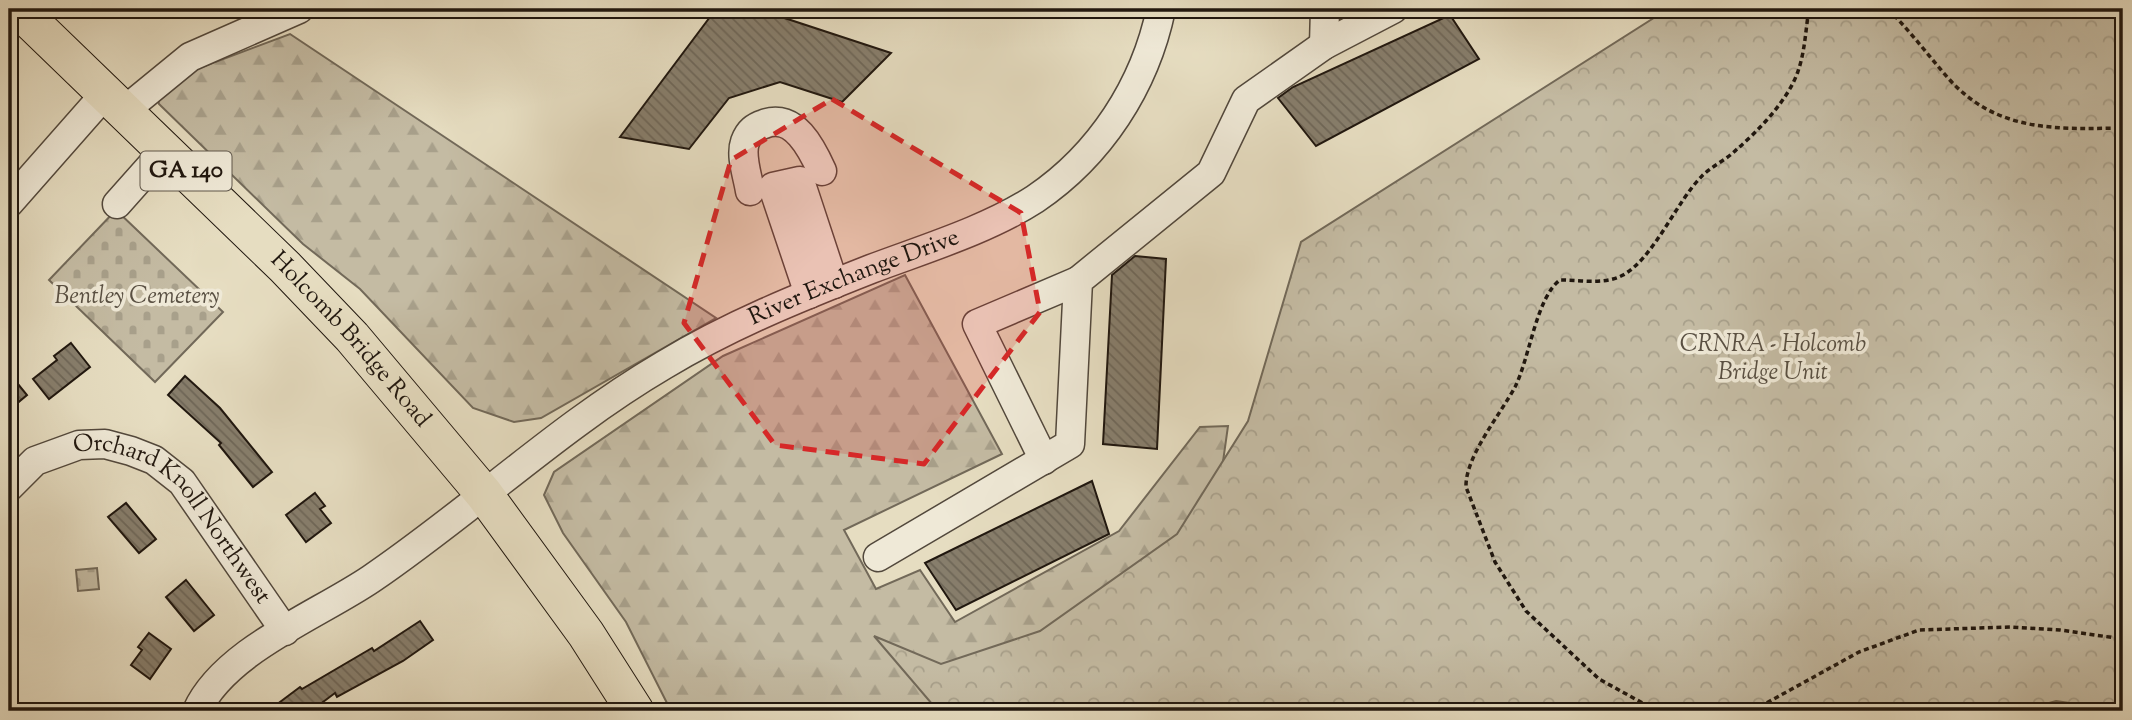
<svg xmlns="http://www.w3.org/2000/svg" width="2132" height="720" viewBox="0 0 2132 720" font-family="'Sorts Mill Goudy',serif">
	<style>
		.forest { fill: url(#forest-firs); stroke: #726959; stroke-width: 2 }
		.cemetery { fill: url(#cemetery-stones); stroke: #726959; stroke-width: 2 }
		.park { fill: url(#park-crowns); stroke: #726959; stroke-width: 2 }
		.water { fill: url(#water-waves); stroke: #6f6655; stroke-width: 2 }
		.building { fill: url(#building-back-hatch); stroke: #20170f; stroke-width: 2 }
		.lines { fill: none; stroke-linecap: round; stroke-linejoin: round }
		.minor-casing { stroke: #52483c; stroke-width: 31 }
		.major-casing { stroke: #20170f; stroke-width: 39 }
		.path { stroke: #20170f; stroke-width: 3.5; stroke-dasharray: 5 3.5; stroke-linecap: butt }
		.minor { stroke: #efe9d7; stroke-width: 28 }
		.major { stroke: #e6ddc1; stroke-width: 37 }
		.marked { fill: #d62828; fill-opacity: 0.2; stroke: #d62828; stroke-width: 5; stroke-dasharray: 14 9; stroke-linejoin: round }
		.labels { text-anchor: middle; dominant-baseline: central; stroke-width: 7; stroke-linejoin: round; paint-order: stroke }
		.shield { fill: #efe9d7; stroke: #5e564b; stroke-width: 2 }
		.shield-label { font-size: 23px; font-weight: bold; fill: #20170f }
		.street-label { font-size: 24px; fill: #20170f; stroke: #efe9d7 }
		.park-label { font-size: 24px; font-style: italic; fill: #595043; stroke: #efe9d7 }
	</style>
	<defs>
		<pattern id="forest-firs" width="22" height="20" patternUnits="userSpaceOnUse" patternTransform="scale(1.75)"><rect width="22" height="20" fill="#c4bba3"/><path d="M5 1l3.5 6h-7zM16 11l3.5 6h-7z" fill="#a8a08b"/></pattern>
		<pattern id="cemetery-stones" width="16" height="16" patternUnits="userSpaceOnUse" patternTransform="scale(1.75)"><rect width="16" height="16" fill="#c4bba3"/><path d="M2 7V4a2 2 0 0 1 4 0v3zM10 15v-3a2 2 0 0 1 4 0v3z" fill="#a8a08b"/></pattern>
		<pattern id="park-crowns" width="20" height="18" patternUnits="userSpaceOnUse" patternTransform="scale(1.75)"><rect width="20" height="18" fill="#c4bba3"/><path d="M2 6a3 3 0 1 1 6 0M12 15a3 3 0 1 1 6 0" fill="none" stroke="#a8a08b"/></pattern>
		<pattern id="water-waves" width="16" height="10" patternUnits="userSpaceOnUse" patternTransform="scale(1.75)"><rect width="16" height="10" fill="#a39a84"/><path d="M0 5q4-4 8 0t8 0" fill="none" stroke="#847d6a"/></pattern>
		<pattern id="building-back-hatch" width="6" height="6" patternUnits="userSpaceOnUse" patternTransform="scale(1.75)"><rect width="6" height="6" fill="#877e6c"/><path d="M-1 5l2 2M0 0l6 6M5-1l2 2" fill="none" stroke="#6e6657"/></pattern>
	</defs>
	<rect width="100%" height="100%" fill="#e6ddc1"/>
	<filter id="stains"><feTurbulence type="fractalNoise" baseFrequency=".00286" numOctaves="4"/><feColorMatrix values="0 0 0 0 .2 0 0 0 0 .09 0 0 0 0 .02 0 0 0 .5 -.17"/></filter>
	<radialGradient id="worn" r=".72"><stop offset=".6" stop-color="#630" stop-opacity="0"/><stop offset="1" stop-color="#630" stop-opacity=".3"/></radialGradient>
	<path class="forest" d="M290 34 716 318 541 418 514 422 473 408 360 289 303 244 159 104 157 95 178 76Z
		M905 275 1002 454 844 530 876 589 920 570 955 622 1119 531 1200 427 1228 426 1188 711H671L626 622 563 533 544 495 554 472 723 356Z"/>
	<path class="cemetery" d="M116 210 223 312 155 382 49 280Z
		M97 568 99 589 78 591 76 570Z"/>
	<path class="park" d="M1668 9H2123V711H938L874 636 941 664 1040 631 1177 534 1248 421 1301 242Z"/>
	<path class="water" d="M2056 701 2123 711H2021Z"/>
	<path class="building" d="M716 9H757L891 53 842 102 780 82 729 98 689 149 620 137Z
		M1450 15 1479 59 1316 146 1278 98 1293 87Z
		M1135 256 1166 259 1157 449 1103 444 1112 275Z
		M71 343 90 367 49 399 33 379 57 360 54 356Z
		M9 373 27 395 9 410Z
		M185 376 220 408 272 472 253 487 219 445 221 443 168 395Z
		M1092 481 1109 534 956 610 925 563Z
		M315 493 325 506 320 509 331 523 306 542 286 515Z
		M126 503 156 539 139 553 108 517Z
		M186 580 214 615 194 631 166 597Z
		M420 621 433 640 403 661 337 697 335 693 311 711H268L300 687 302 689 372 648 374 651Z
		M149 633 171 649 150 679 131 665 142 650 138 647Z"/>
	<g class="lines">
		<g class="minor-casing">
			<g id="minor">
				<path d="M1324 45 1325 9"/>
				<path d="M124 111 190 57 299 9"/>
				<path d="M750 191C748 177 740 156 745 142 749 131 755 127 764 124 794 112 812 149 822 171"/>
				<path d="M9 203 105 94"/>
				<path d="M117 204 165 150"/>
				<path d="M809 294 773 187 800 181 834 284"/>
				<path d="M1044 460 977 324 1078 281"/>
				<path id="s1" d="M9 487 35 461 79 445 105 444 131 451 154 460 182 482 285 631"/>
				<path d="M878 557 1070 444 1078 281 1211 173 1246 100 1324 45 1393 9"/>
				<path id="s2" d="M197 711C224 651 318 615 371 579 471 511 560 426 664 365 730 325 800 297 871 269 924 249 987 230 1035 199 1100 155 1145 86 1161 9"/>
			</g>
		</g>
		<g class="major-casing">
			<g id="major">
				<path id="s3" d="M18 9 285 267 352 337 484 494 586 634 635 711"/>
			</g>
		</g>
		<path class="path" d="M1888 9C1910 31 1928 55 1948 78 1997 133 2057 129 2123 128
			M1657 711 1599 679 1526 611 1495 562 1466 487C1465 457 1500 415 1515 387 1530 357 1536 298 1560 280 1581 280 1605 285 1623 275 1654 258 1676 202 1702 176 1712 166 1726 160 1736 150 1757 132 1782 106 1794 81 1805 58 1805 33 1809 9
			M1752 711 1859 652 1919 630 2011 627 2060 630 2123 639"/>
		<use href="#minor" class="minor"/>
		<use href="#major" class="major"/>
	</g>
	<path class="marked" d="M832 99 1021 213 1040 312 924 464 775 445 684 323 731 160Z"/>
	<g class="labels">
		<rect class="shield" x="140.5" y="151.5" width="91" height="39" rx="5"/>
		<g class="shield-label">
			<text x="186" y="171">GA 140</text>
		</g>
		<g class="street-label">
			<text stroke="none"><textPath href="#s2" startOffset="794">River Exchange Drive</textPath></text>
			<text stroke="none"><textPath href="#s3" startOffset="469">Holcomb Bridge Road</textPath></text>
			<text stroke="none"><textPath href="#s1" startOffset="210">Orchard Knoll Northwest</textPath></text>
		</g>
		<g class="park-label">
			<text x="137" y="297">Bentley Cemetery</text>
			<text x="1773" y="345">CRNRA - Holcomb<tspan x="1773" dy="28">Bridge Unit</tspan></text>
		</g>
	</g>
	<rect width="2132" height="720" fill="none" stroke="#e6ddc1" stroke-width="35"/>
	<rect x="10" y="10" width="2111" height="699" fill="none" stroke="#20170f" stroke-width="3.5"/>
	<rect x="18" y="18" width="2097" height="685" fill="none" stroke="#20170f" stroke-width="2"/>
	<rect width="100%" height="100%" filter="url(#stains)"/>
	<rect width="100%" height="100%" fill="url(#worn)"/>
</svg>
